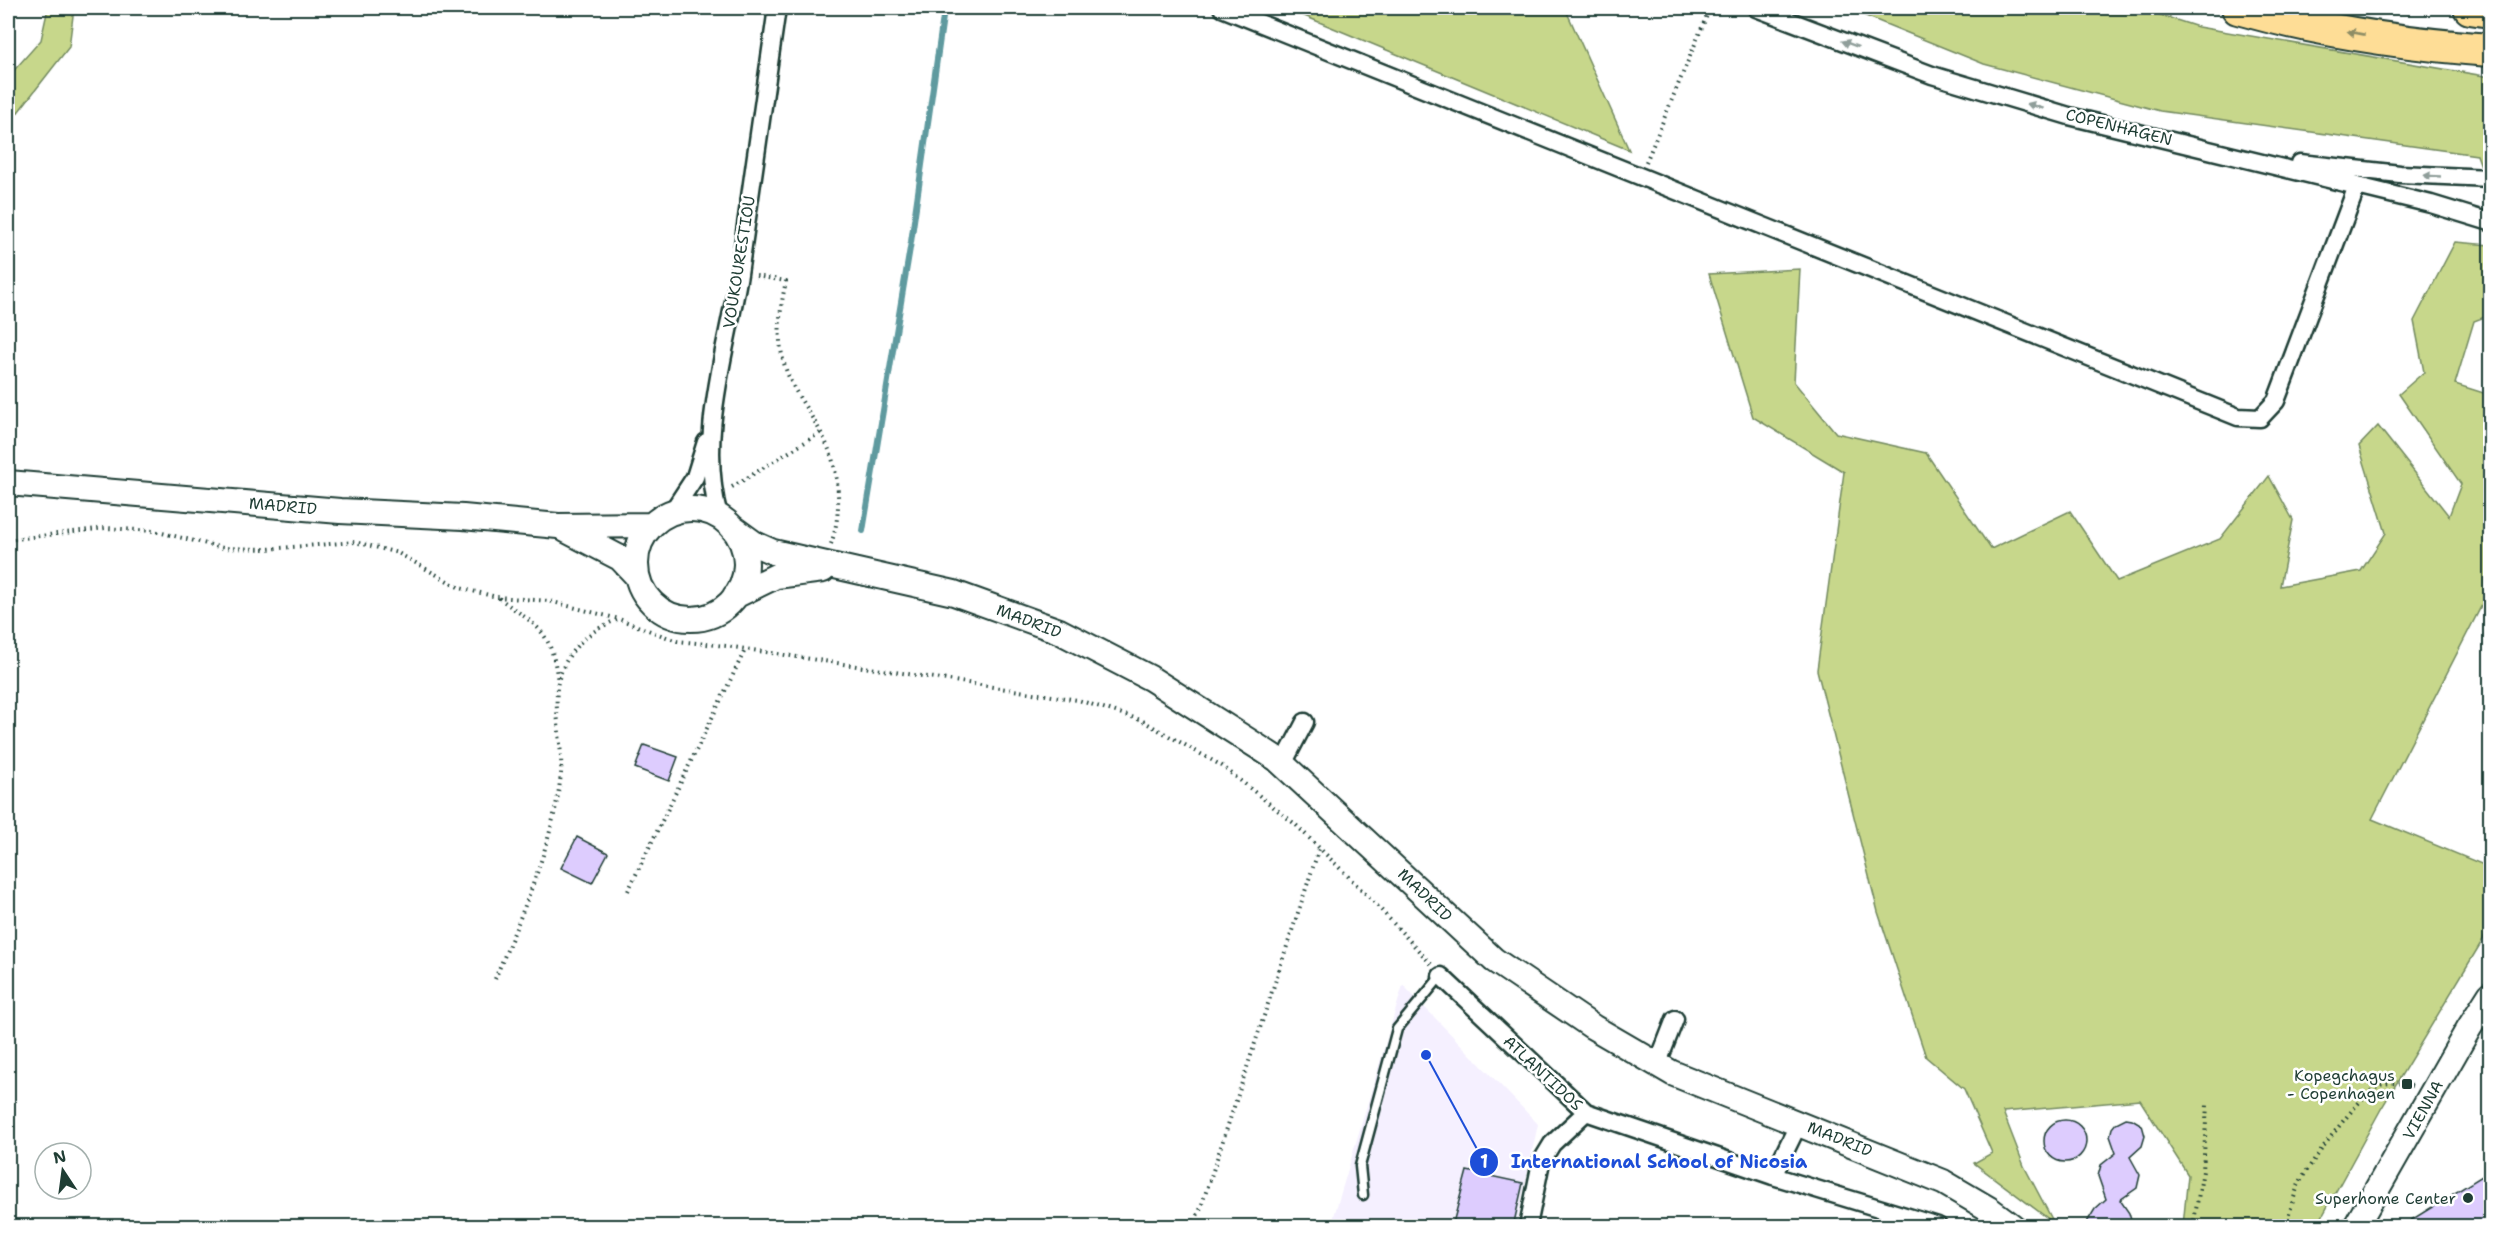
<svg xmlns="http://www.w3.org/2000/svg" width="2498" height="1234" viewBox="0 0 2498 1234" font-family="'Shantell Sans',sans-serif">
	<style>
		.built { fill: #f5f0ff }
		.green { fill: #c7d78b; stroke: #738a60; stroke-width: 1.5 }
		.lines { fill: none; stroke-linecap: round; stroke-linejoin: round }
		.stream { stroke: #5f9a9f; stroke-width: 6 }
		.building { fill: #ddccfe; stroke: #1f3d34; stroke-width: 1.5 }
		.lane-casing { stroke: #1f3d34; stroke-width: 13 }
		.street-casing { stroke: #1f3d34; stroke-width: 21 }
		.secondary-casing { stroke: #1f3d34; stroke-width: 28 }
		.highway-casing { stroke: #1f3d34; stroke-width: 36 }
		.path { stroke: #1f3d34; stroke-width: 4; stroke-dasharray: 1.5 4.5; stroke-linecap: butt }
		.lane { stroke: #fff; stroke-width: 8 }
		.street { stroke: #fff; stroke-width: 16 }
		.secondary { stroke: #fff; stroke-width: 24 }
		.highway { stroke: #fedd96; stroke-width: 32 }
		.oneway { fill: #8e8d65 }
		.oneway2 { fill: #8f9e9a }
		.poi-dot { fill: #1f3d34; stroke: #fff; stroke-width: 2 }
		.labels { text-anchor: middle; dominant-baseline: central; stroke-width: 5; stroke-linejoin: round; paint-order: stroke }
		.street-label { font-size: 16px; fill: #1f3d34; stroke: #fff }
		.poi-label { font-size: 16px; fill: #1f3d34; stroke: #fff; text-anchor: end }
		.leader { fill: none; stroke: #1d4ed8; stroke-width: 2 }
		.callout-dot { fill: #1d4ed8; stroke: #fff; stroke-width: 2 }
		.mark-label { font-size: 18px; text-anchor: middle; font-weight: bold; fill: #fff }
		.callout-label { font-size: 18px; text-anchor: middle; font-weight: bold; fill: #1d4ed8; stroke: #fff; stroke-width: 5; stroke-linejoin: round; paint-order: stroke }
	</style>
	<rect width="100%" height="100%" fill="#fff"/>
	<filter id="ink" filterUnits="userSpaceOnUse"><feTurbulence type="fractalNoise" baseFrequency=".0167" numOctaves="2"/><feDisplacementMap in="SourceGraphic" scale="12" xChannelSelector="R" yChannelSelector="G"/><feConvolveMatrix kernelMatrix="1 2 1 2 8 2 1 2 1" color-interpolation-filters="sRGB"/></filter>
	<g filter="url(#ink)">
		<path class="built" d="M1403 985 1538 1124 1516 1226H1331Z"/>
		<path class="green" d="M48 8H74L69 47 8 125V77L41 40Z
			M1285 8H1565L1629 150Z
			M1846 8H2139L2198 27 2490 77V168L2481 166 2477 155 2160 111 1984 64Z
			M2455 242 2490 245V315L2474 321 2455 384 2490 395V589L2372 819 2484 865 2490 876V928L2381 1109 2317 1226H2183L2188 1175 2140 1100 2003 1112 2024 1166 2054 1223 1974 1163 1992 1153 1964 1089 1926 1057 1878 912 1817 670 1844 472 1753 417 1709 274 1800 269 1794 382 1836 433 1926 453 1991 549 2070 511 2117 581 2220 539 2269 476 2293 520 2280 586 2361 571 2386 533 2359 446 2378 426 2449 516 2461 484 2399 394 2424 372 2414 321Z"/>
		<g class="lines">
			<path class="stream" d="M863 531 911 242 943 17 940 8"/>
		</g>
		<path class="building" d="M644 745 678 757 669 781 635 768Z
			M577 837 608 853 592 883 561 868Z
			M2126 1118 2132 1119 2142 1125 2145 1136 2142 1146 2130 1157 2140 1175 2137 1188 2120 1200 2129 1213 2133 1227H2084L2095 1209 2106 1199 2098 1176 2101 1165 2116 1153 2110 1136 2112 1128 2116 1123Z
			M2044 1141a21 21 0 1 1 42 0a21 21 0 1 1-42 0Z
			M1467 1171 1523 1183 1513 1227H1452Z
			M2490 1171V1227H2400Z"/>
		<g class="lines">
			<g class="lane-casing">
				<path id="lane" d="M1363 1195 1360 1166 1397 1029 1441 976"/>
			</g>
			<g class="street-casing">
				<path id="street" d="M1222 8 2238 417 2260 418 2276 401 2357 186
					M1756 8 1932 75 2069 116 2431 204 2490 222
					M2300 163 2400 174 2490 178
					M672 512 695 477 706 442
					M719 516C697 437 726 353 739 274 752 185 764 96 777 8
					M1283 764 1305 722
					M1441 976 1586 1112 1773 1176 1938 1226
					M1657 1065 1675 1019
					M1773 1176 1799 1123
					M1528 1226 1541 1162 1552 1144 1586 1112"/>
			</g>
			<g class="secondary-casing">
				<path id="secondary" d="M8 483 340 511 463 517 558 526 651 525
					M636 564a55 55 0 1 1 110 0a55 55 0 1 1-110 0Z
					M733 528 755 544 773 552 954 593 1059 631 1150 678 1277 759 1494 960 1593 1027 1672 1073 1943 1182 1989 1209 2012 1226
					M566 530 620 558 636 575
					M735 596 776 576 823 570
					M2356 1226 2469 1028 2490 995"/>
			</g>
			<g class="highway-casing">
				<path id="highway" d="M2238 8C2320 31 2405 44 2490 50
					M2470 8 2490 11"/>
			</g>
			<path class="path" d="M1646 162 1710 8
				M756 276 786 281C780 309 776 335 784 363 792 393 815 417 827 445 840 474 842 513 831 544
				M732 487 820 433
				M8 540 105 528 154 531 223 548 267 549 355 542 398 553 460 588 497 597 549 601 619 619 677 641 726 646 1078 700 1141 720 1222 766 1295 824 1370 898 1431 964
				M499 598C539 628 551 629 558 682
				M628 891 745 650
				M495 979C522 913 553 845 561 774 563 748 553 705 558 682 566 650 589 630 619 619
				M1192 1226 1200 1210 1319 849
				M2193 1226 2203 1171 2207 1105
				M2285 1226C2290 1213 2293 1199 2298 1186 2307 1166 2358 1098 2376 1087 2386 1081 2401 1083 2412 1086"/>
			<use href="#lane" class="lane"/>
			<use href="#street" class="street"/>
			<use href="#secondary" class="secondary"/>
			<use href="#highway" class="highway"/>
		</g>
		<defs><path id="oneway-solid" d="M-6-.8H1V-3.2L6.5 0L1 3.2V.8H-6Z" transform="scale(1.5)"/></defs>
		<use class="oneway" href="#oneway-solid" transform="translate(2356 33) rotate(-169)"/>
		<g class="oneway2">
			<use href="#oneway-solid" transform="translate(1850 44) rotate(-160)"/>
			<use href="#oneway-solid" transform="translate(2035 106) rotate(-163)"/>
			<use href="#oneway-solid" transform="translate(2432 176) rotate(-177)"/>
		</g>
	</g>
	<g class="poi-dot">
		<rect x="2401" y="1078" width="12" height="12" rx="3"/>
		<circle cx="2468" cy="1198" r="6"/>
	</g>
	<g class="labels">
		<g class="street-label">
			<text transform="translate(2119 127) rotate(14)">COPENHAGEN</text>
			<text transform="translate(739 262) rotate(-81)">VOUKOURESTIOU</text>
			<text transform="translate(283 506) rotate(5)">MADRID</text>
			<text transform="translate(1029 621) rotate(21)">MADRID</text>
			<text transform="translate(1425 895) rotate(44)">MADRID</text>
			<text transform="translate(1543 1073) rotate(43)">ATLANTIDOS</text>
			<text transform="translate(2423 1110) rotate(-61)">VIENNA</text>
			<text transform="translate(1840 1139) rotate(22)">MADRID</text>
		</g>
		<g class="poi-label">
			<text x="2395" y="1075">Kopegchagus<tspan x="2395" dy="18">- Copenhagen</tspan></text>
			<text x="2456" y="1198">Superhome Center</text>
		</g>
	</g>
	<path class="leader" d="M1426 1055L1484 1162"/>
	<g class="callout-dot">
		<circle cx="1426" cy="1055" r="6"/>
		<circle cx="1484" cy="1162" r="15"/>
	</g>
	<g class="mark-label">
		<text x="1484" y="1168">1</text>
	</g>
	<g class="callout-label">
		<text x="1659" y="1168">International School of Nicosia</text>
	</g>
	<rect width="2498" height="1234" fill="none" stroke="#fff" stroke-width="30"/>
	<rect x="15" y="15" width="2468" height="1204" fill="none" stroke="#1f3d34" stroke-width="2" filter="url(#ink)"/>
	<g transform="translate(63 1171) rotate(347)"><circle r="28" fill="#ffffff" stroke="#a5b1ae" stroke-width="1.5"/>
	<path d="M0-4.5L10 22L0 15L-10 22Z" fill="#1f3d34"/>
	<text y="-9" font-size="16" font-weight="bold" text-anchor="middle" fill="#1f3d34">N</text>
	</g>
</svg>
